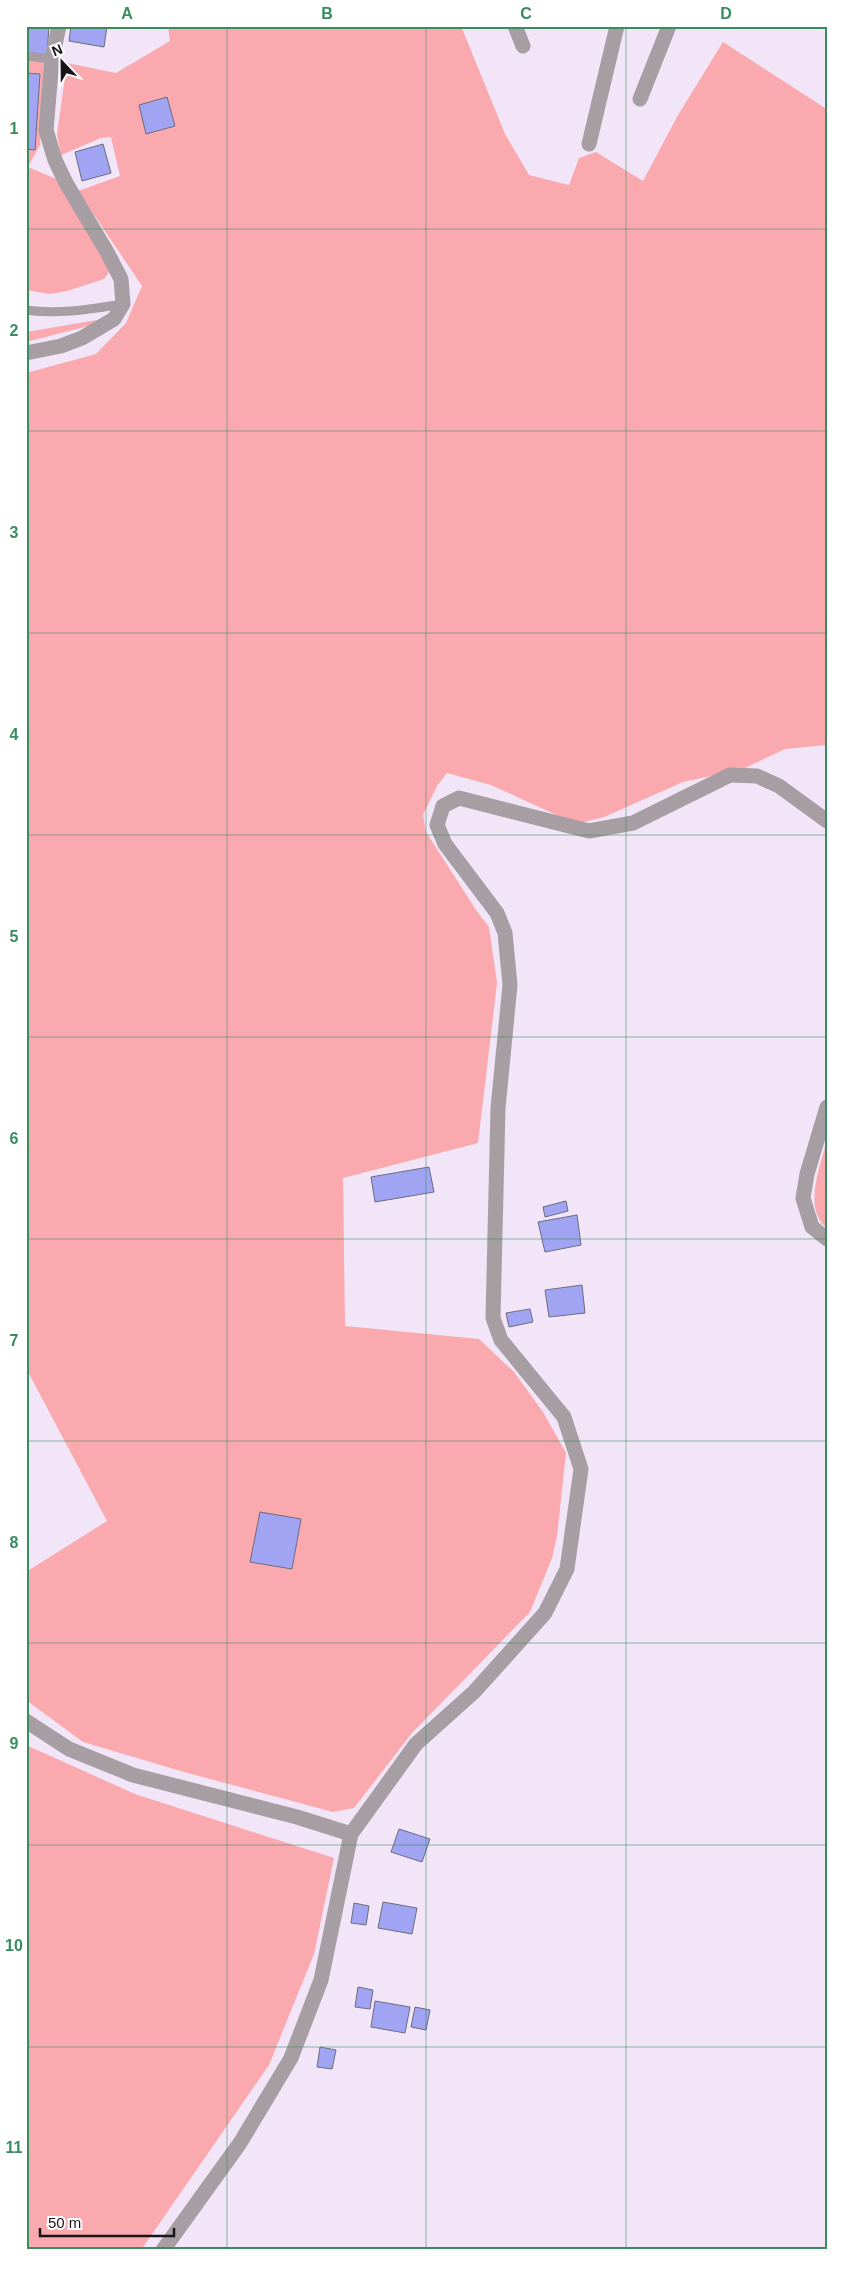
<svg xmlns="http://www.w3.org/2000/svg" width="853" height="2276" viewBox="0 0 853 2276" font-family="Helvetica,sans-serif">
	<style>
		.green { fill: #faa9ae }
		.building { fill: #a1a4f2; stroke: #6b6c7d }
		.lines { fill: none; stroke-linecap: round; stroke-linejoin: round }
		.service { stroke: #a69ea2; stroke-width: 9 }
		.minor { stroke: #a69ea2; stroke-width: 15 }
		.grid { fill: none; stroke: #378d60; stroke-width: 1; stroke-opacity: 0.55 }
		.neatline { fill: none; stroke: #378d60; stroke-width: 2 }
		.grid-label { font-size: 16px; text-anchor: middle; font-weight: bold; fill: #378d60 }
	</style>
	<rect width="100%" height="100%" fill="#f1e5f7"/>
	<path class="green" d="M168 26H461L505 134 529 175 569 185 579 158 596 152 643 181 678 115 723 42 825 108 827 106V745L785 749 743 769 683 782 604 817 576 824 491 785 447 773 437 786 423 815 426 832 476 910 489 927 497 983 478 1143 343 1178 345 1326 479 1339 514 1372 543 1412 566 1453 557 1536 552 1558 530 1612 412 1733 354 1808 333 1812 184 1772 83 1742 26 1700V1572L107 1521 26 1368V373L96 354 126 323 142 286 78 191 120 176 111 137 101 138 61 155 57 134 67 63 116 73 170 41Z
		M26 52 47 55 40 145 28 167 61 181 111 269 104 279 67 291 50 294 26 290Z
		M97 320 92 325 26 342V332Z
		M827 1139V1228C802 1208 821 1166 827 1139Z
		M26 1745 135 1794 334 1858 314 1954 269 2065 141 2250H26Z"/>
	<path class="building" d="M26 26H49L47 55 26 52Z
		M71 26H107L104 47 69 41Z
		M26 73 40 74 35 150 26 149Z
		M167 97 175 126 146 134 139 105Z
		M103 144 111 173 82 181 75 152Z
		M429 1167 434 1192 375 1202 371 1177Z
		M566 1201 568 1211 545 1217 543 1207Z
		M577 1215 581 1245 545 1252 538 1222Z
		M582 1285 585 1313 549 1317 545 1290Z
		M530 1309 533 1322 509 1327 506 1313Z
		M260 1512 301 1519 292 1569 250 1562Z
		M399 1829 430 1839 422 1862 391 1852Z
		M383 1902 417 1908 412 1934 378 1928Z
		M354 1903 369 1906 366 1925 351 1923Z
		M358 1987 373 1990 370 2009 355 2007Z
		M375 2001 410 2007 405 2033 371 2027Z
		M415 2007 430 2010 426 2030 411 2027Z
		M320 2047 336 2050 332 2069 317 2067Z"/>
	<g class="lines">
		<path class="service" d="M26 56 52 59
			M26 310C59 315 91 309 123 304"/>
		<path class="minor" d="M515 26 523 46
			M640 99 669 26
			M589 144 617 26
			M26 353 61 346 82 338 114 319 123 304 121 279 107 252 66 183 55 160 46 130 52 59 59 26
			M827 1107 807 1174 803 1198 812 1227 827 1239
			M26 1721 69 1749 133 1775 297 1817 351 1834
			M163 2250 240 2143 291 2058 321 1980 351 1834 416 1744 474 1692 545 1613 567 1569 581 1469 564 1417 501 1340 493 1318 498 1108 510 985 505 933 497 913 445 844 437 825 443 806 459 798 589 831 633 823 730 775 757 776 779 786 827 821"/>
	</g>
	<path class="grid" d="M227 26V2250M426 26V2250M626 26V2250M26 229H827M26 431H827M26 633H827M26 835H827M26 1037H827M26 1239H827M26 1441H827M26 1643H827M26 1845H827M26 2047H827"/>
	<rect width="853" height="2276" fill="none" stroke="#ffffff" stroke-width="55"/>
	<g transform="translate(62 62) rotate(338)" stroke="#ffffff" stroke-width="4" paint-order="stroke">
	<path d="M0-4L9 19L0 12L-9 19Z" fill="#18141a"/>
	<text y="-8" font-size="14" font-weight="bold" text-anchor="middle" fill="#18141a">N</text>
	</g>
	<path d="M40 2228v8h134v-8" fill="none" stroke="#18141a" stroke-width="2.5"/>
	<text x="48" y="2228" font-size="15" fill="#18141a" stroke="#ffffff" stroke-width="4" paint-order="stroke">50 m</text>
	<rect x="28" y="28" width="798" height="2220" class="neatline"/>
	<g class="grid-label">
		<text x="127" y="19">A</text>
		<text x="327" y="19">B</text>
		<text x="526" y="19">C</text>
		<text x="726" y="19">D</text>
		<text x="14" y="134">1</text>
		<text x="14" y="336">2</text>
		<text x="14" y="538">3</text>
		<text x="14" y="740">4</text>
		<text x="14" y="942">5</text>
		<text x="14" y="1144">6</text>
		<text x="14" y="1346">7</text>
		<text x="14" y="1548">8</text>
		<text x="14" y="1749">9</text>
		<text x="14" y="1951">10</text>
		<text x="14" y="2153">11</text>
	</g>
</svg>
